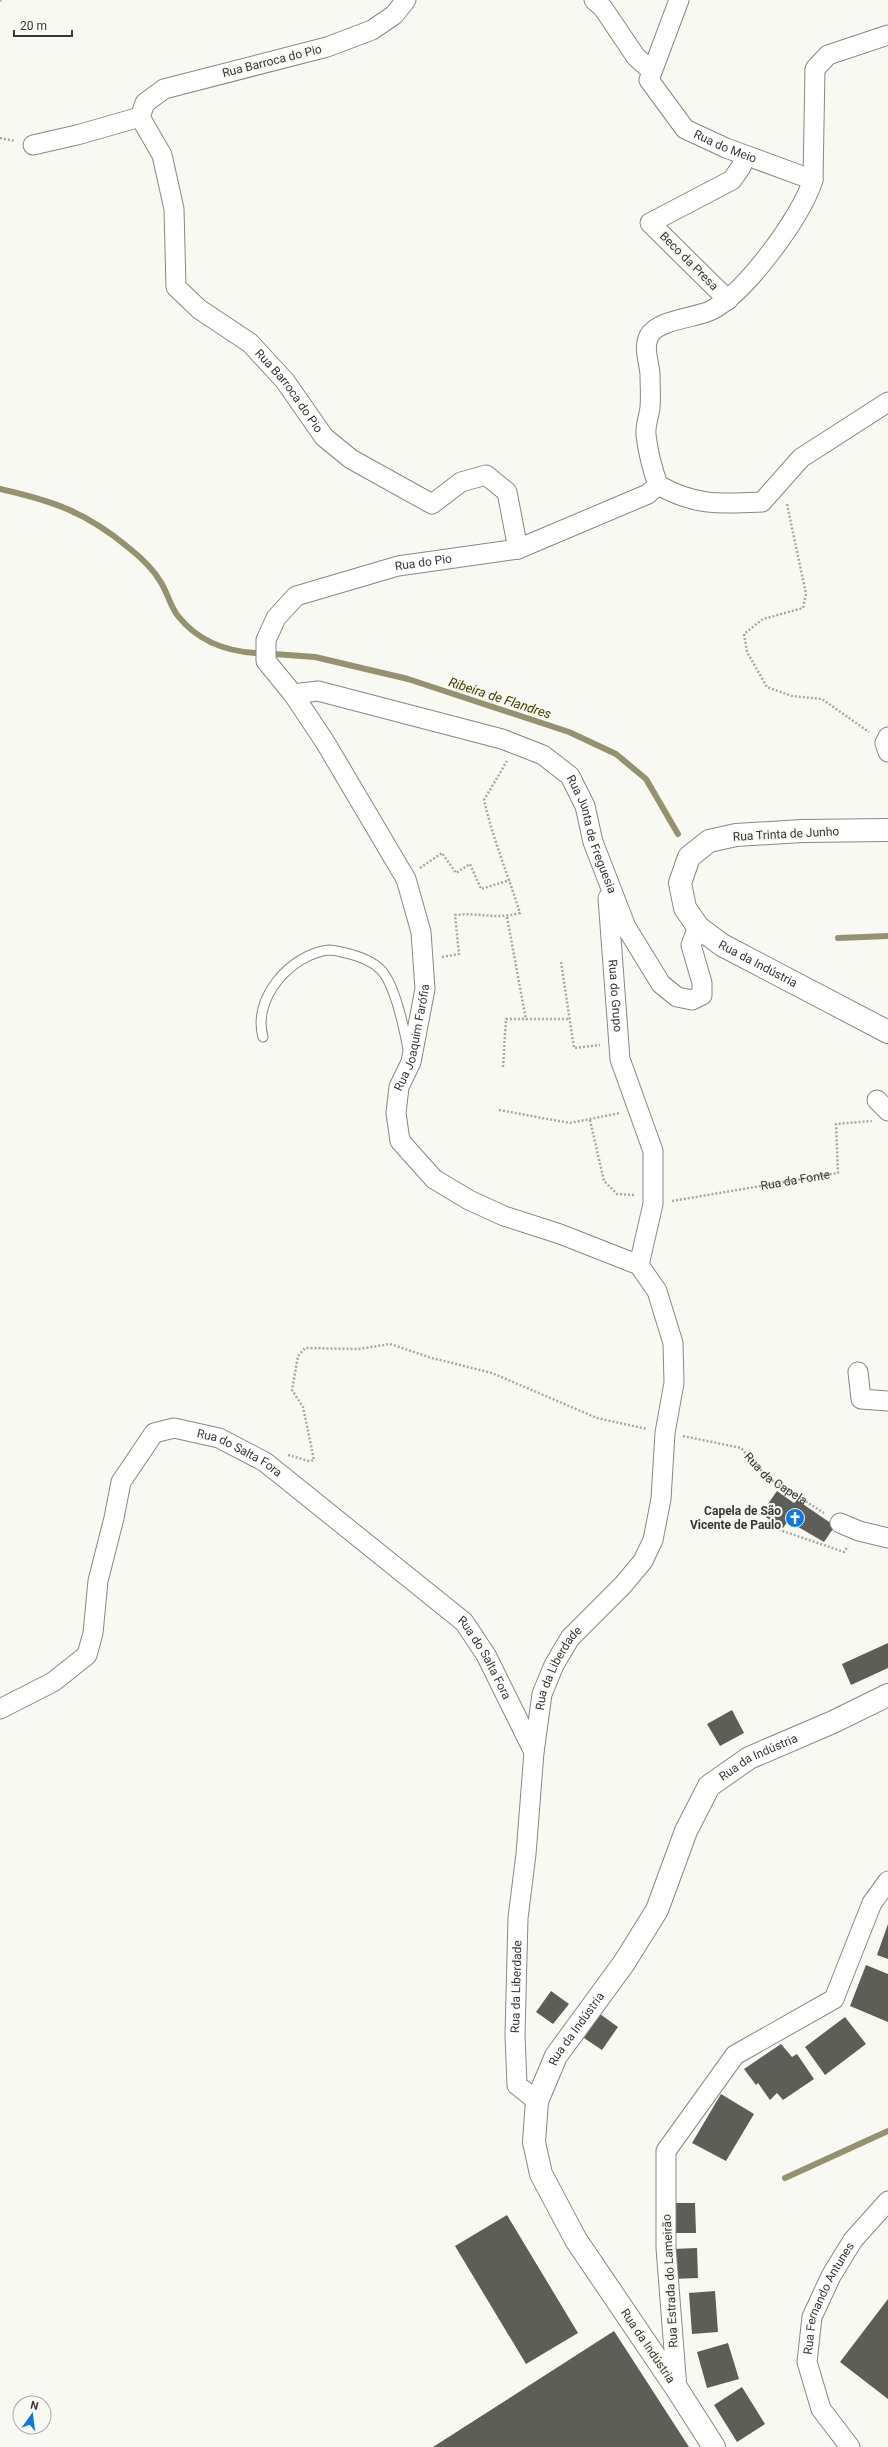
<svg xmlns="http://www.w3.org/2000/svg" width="888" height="2447" viewBox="0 0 888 2447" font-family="Roboto,sans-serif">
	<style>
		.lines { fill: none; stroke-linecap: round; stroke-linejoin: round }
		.stream { stroke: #95926f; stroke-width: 6 }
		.building { fill: #5e5e59 }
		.service-casing { stroke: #888883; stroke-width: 11 }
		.minor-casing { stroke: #888883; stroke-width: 21 }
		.tertiary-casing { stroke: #888883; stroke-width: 24 }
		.path { stroke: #aaaaa5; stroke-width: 2.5; stroke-dasharray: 2 2; stroke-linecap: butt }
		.service { stroke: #fff; stroke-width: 9 }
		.minor { stroke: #fff; stroke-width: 19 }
		.tertiary { stroke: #fff; stroke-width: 22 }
		.labels { text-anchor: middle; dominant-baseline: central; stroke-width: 4; stroke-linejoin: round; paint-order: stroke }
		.street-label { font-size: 12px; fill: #383735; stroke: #f9f9f3 }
		.poi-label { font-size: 12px; font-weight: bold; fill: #383735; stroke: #f9f9f3; text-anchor: end }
		.water-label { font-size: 13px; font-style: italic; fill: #464001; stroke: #f9f9f3 }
	</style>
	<rect width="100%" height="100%" fill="#f9f9f3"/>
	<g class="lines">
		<path class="stream" d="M0 489C53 501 86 512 129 548 139 556 153 569 160 581 167 591 170 606 178 616 197 640 225 651 255 653
			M274 654 315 657 408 679 569 732 616 754 646 779 678 834
			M838 938 888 936
			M785 2178 888 2131"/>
	</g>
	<path class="building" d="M777 1491 794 1503 797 1500 835 1526 824 1542 788 1521 783 1528 761 1514Z
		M888 1643V1668L851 1685 842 1664Z
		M732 1710 744 1733 720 1746 707 1724Z
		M888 1924V1959L877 1955Z
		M866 1965 888 1974V2022L850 2006Z
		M551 1991 569 2004 553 2024 536 2012Z
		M600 2014 618 2027 602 2050 584 2038Z
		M845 2017 866 2044 825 2075 805 2047Z
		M781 2044 792 2057 797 2054 814 2079 783 2100 777 2093 770 2100 758 2083 756 2085 744 2069Z
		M721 2094 754 2114 726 2161 692 2143Z
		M669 2203H695L696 2233H670Z
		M507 2215 578 2333 526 2364 455 2246Z
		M697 2248 698 2278 673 2279 672 2249Z
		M715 2291 718 2332 692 2334 689 2293Z
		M888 2299V2399L840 2362Z
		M614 2331 689 2447H433Z
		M728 2343 739 2379 707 2388 697 2352Z
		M742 2387 765 2424 737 2442 714 2405Z"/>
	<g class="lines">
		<g class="service-casing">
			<path id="service" d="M263 1037C252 998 291 954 329 950 336 950 344 953 350 954 361 957 372 961 380 969 395 983 404 1028 408 1049"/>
		</g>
		<g class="minor-casing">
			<g id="minor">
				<path id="s3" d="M406 0 394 15 372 30 327 47 164 89 145 103 140 117 162 155 174 209 176 287 199 309 250 343 285 381 324 437 351 459 432 504 461 482 486 475 507 492 518 549"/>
				<path d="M594 0 603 8 636 57 652 71"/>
				<path id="s4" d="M679 0 649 80 685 129 726 148 813 180"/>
				<path d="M888 35 828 55 815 69 813 180C801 217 747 291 712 310 697 318 658 319 649 336 643 348 649 361 650 374 650 385 651 397 650 408 649 416 645 426 646 435 648 452 652 468 658 485 696 506 719 504 762 502L801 458 888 402"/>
				<path d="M33 145 77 135 140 117"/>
				<path d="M728 300 650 223 732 180 741 167 745 156"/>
				<path id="s5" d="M293 694 318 691 502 739 543 755 570 776 585 806 593 842 626 927 661 984 677 997 692 1000 702 995V983L691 945 698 927"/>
				<path d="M888 737 885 743 888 752"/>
				<path id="s6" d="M608 898 620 1059 653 1151V1204L639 1265"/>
				<path d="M877 1100 888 1111"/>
				<path d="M858 1372 861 1399 888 1401"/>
				<path d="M840 1523 859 1531 888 1538"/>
				<path id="s7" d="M0 1709 53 1682 87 1655 93 1633 98 1581 114 1518 121 1482 154 1433 174 1428 219 1438 265 1462 464 1622 486 1655 534 1752"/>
				<path id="s8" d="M537 2101 517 2085 515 2035 518 1918 526 1854 534 1752 542 1694 554 1665 570 1638 623 1585 643 1561 653 1540 661 1499 665 1433 674 1383 673 1343 657 1291 639 1265 560 1234 504 1216 469 1200 434 1179 400 1141 396 1113 399 1087 411 1062 425 989 421 932 406 879 325 742 293 694 266 661V640L276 618 296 596 398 566 518 549 648 494 658 485"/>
				<path d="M677 2389 666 2248V2151L735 2055 834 1999 872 1903 888 1881"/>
				<path id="s9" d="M850 2447 821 2409 807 2362 812 2317 831 2276 853 2240 888 2201"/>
			</g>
		</g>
		<g class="tertiary-casing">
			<g id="tertiary">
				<path id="s10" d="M888 830 802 831 736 835 709 841 689 857 680 883 685 908 698 927 722 945 888 1032"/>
				<path id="s11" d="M714 2447 677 2389 576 2240 541 2174 534 2142 537 2101 556 2056 624 1963 657 1910 686 1831 709 1786 749 1758 833 1722 888 1695"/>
			</g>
		</g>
		<g class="path">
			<path d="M0 1 1 0"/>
			<path d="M0 138 15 141"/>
			<path d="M787 504 806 594 803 608 763 619 744 634 747 652 767 687 792 696 822 699 869 732"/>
			<path d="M420 868 442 853 456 873 470 864 481 889 510 880"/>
			<path d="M507 917 526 1020"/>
			<path d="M442 957 459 954 455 915C480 912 494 920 520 913 508 875 493 839 484 800L507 761"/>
			<path d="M561 962 574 1048 600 1045"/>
			<path d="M503 1067 506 1019H570"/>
			<path d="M499 1110 570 1123 620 1113"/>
			<path d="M590 1120 604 1181 617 1194 635 1195"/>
			<path id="s1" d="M672 1201 838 1173 836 1124 872 1121"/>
			<path id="s2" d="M683 1436 741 1448 767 1477 824 1513"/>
			<path d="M288 1455 309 1461 314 1460 303 1407 292 1390 298 1356 305 1348 358 1349 390 1344 432 1358 492 1373 597 1418 647 1429"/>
			<path d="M771 1527 844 1552 848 1546"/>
		</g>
		<use href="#service" class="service"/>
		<use href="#minor" class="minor"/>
		<use href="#tertiary" class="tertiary"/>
	</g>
	<defs>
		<g id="church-disc" transform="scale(1)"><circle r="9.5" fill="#0b79e0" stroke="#f9f9f3"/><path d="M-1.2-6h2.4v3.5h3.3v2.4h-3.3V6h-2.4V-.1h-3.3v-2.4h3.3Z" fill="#fff"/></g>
	</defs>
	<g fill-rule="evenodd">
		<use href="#church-disc" x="795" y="1518"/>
	</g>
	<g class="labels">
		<g class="street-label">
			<text transform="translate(272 61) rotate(-14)">Rua Barroca do Pio</text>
			<text stroke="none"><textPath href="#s4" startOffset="190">Rua do Meio</textPath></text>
			<text transform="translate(689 261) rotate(45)">Beco da Presa</text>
			<text stroke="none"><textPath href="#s3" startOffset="633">Rua Barroca do Pio</textPath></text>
			<text stroke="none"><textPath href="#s8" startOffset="1904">Rua do Pio</textPath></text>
			<text transform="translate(786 834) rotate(-3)">Rua Trinta de Junho</text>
			<text stroke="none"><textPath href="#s5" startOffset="356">Rua Junta de Freguesia</textPath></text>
			<text stroke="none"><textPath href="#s10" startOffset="352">Rua da Indústria</textPath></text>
			<text stroke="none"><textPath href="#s6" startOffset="98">Rua do Grupo</textPath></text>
			<text stroke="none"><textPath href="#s8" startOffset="1275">Rua Joaquim Farófia</textPath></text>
			<text stroke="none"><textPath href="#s1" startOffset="125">Rua da Fonte</textPath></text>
			<text stroke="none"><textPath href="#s7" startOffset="430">Rua do Salta Fora</textPath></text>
			<text stroke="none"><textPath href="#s2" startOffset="106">Rua da Capela</textPath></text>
			<text stroke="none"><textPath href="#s7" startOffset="754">Rua do Salta Fora</textPath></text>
			<text stroke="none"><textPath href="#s8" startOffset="448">Rua da Liberdade</textPath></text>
			<text stroke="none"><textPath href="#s11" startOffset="816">Rua da Indústria</textPath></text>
			<text stroke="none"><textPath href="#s8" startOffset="124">Rua da Liberdade</textPath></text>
			<text stroke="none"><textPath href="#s11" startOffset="480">Rua da Indústria</textPath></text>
			<text transform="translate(670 2281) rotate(-93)">Rua Estrada do Lameirão</text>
			<text stroke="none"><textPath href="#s9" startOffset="165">Rua Fernando Antunes</textPath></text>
			<text transform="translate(648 2346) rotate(56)">Rua da Indústria</text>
		</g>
		<g class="poi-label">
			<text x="781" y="1511">Capela de São<tspan x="781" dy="14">Vicente de Paulo</tspan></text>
		</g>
		<g class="water-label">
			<text transform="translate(500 698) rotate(18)">Ribeira de Flandres</text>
		</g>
	</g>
	<g transform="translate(32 2415) rotate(14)"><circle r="19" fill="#f9f9f3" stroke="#acaba7"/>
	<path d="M0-3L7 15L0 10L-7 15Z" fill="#0b79e0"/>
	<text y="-6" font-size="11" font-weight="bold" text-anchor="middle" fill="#383735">N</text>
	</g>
	<path d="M14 30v6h58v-6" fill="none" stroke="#383735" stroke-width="2"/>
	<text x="20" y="30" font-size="12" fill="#383735" stroke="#f9f9f3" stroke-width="3" paint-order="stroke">20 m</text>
</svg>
